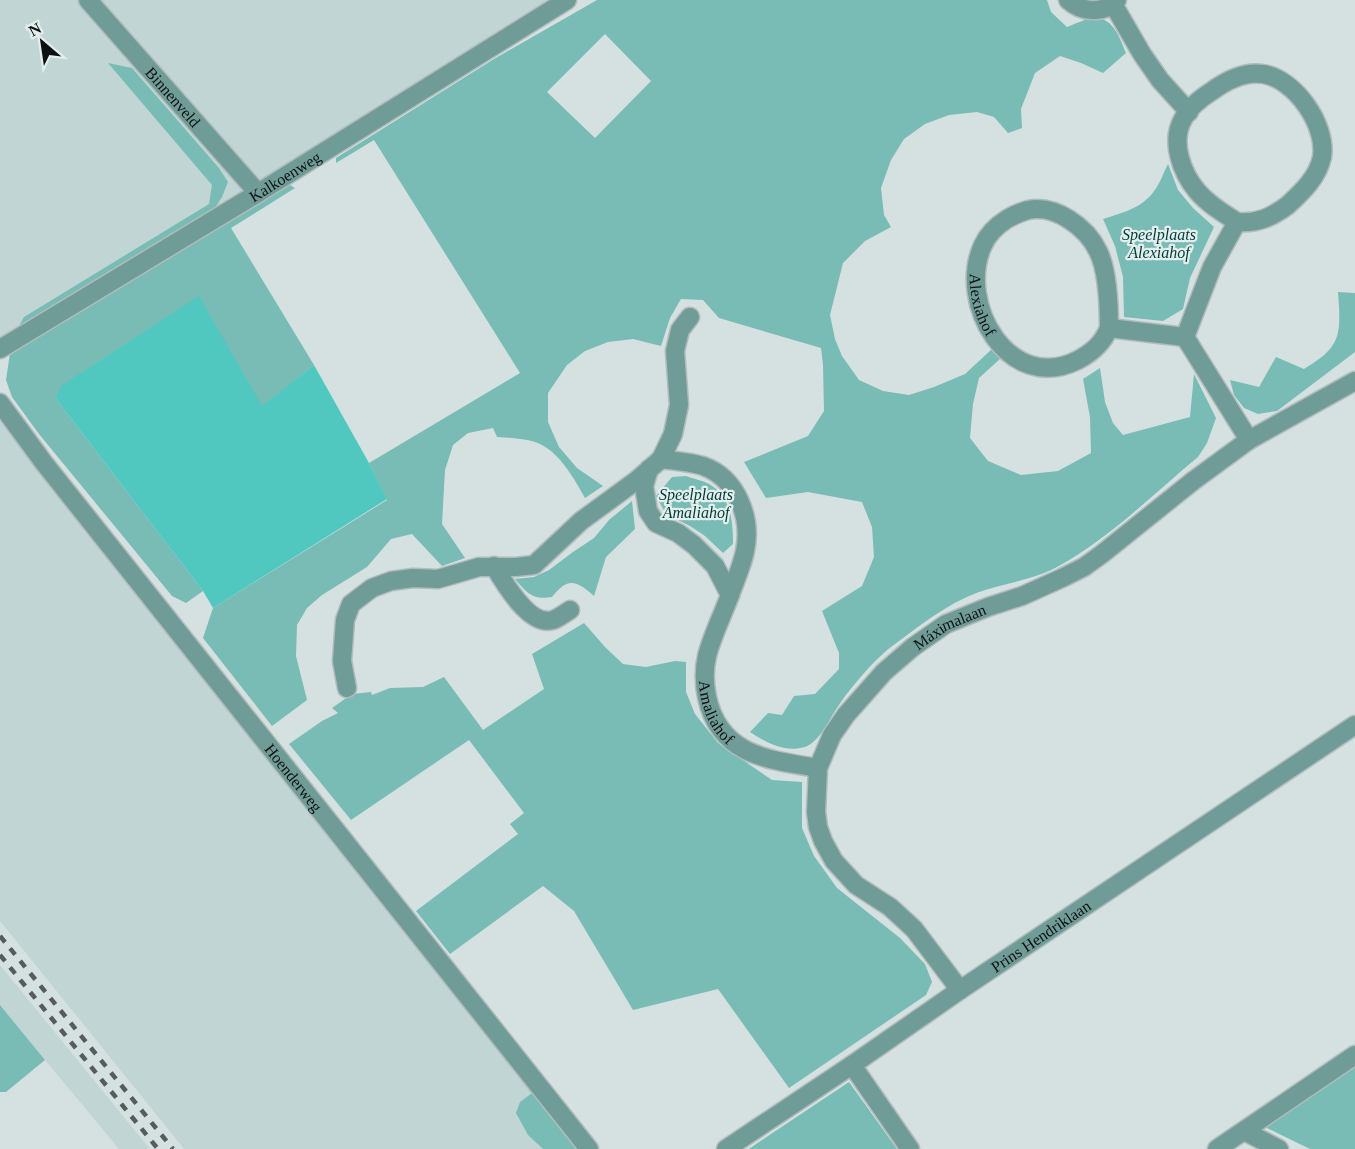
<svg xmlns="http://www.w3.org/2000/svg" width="1355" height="1149" viewBox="0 0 1355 1149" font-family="Georgia,serif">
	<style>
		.built { fill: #c1d6d4 }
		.green { fill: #79bbb5; fill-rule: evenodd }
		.water { fill: #50c8c0 }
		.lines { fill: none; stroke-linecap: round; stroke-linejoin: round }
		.minor-casing { stroke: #b1bbbb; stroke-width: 21 }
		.minor { stroke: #709c98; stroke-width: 18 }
		.rail { stroke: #555c5b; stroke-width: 4.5; stroke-dasharray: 8 8; stroke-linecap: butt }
		.labels { text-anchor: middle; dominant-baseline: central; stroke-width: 4.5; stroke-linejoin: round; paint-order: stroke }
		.street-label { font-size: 16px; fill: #0c1010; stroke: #e2efed }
		.park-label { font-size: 16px; font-style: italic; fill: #013b38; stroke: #e2efed }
	</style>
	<rect width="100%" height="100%" fill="#d5e1e0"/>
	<path class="built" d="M0 0H560L0 343Z
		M0 416 579 1149H184L0 921Z
		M0 965 124 1117 150 1149H119L45 1060 0 1005Z"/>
	<path class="green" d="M597 0H1047L1051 12 1067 27C1075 24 1087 18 1095 18 1114 18 1120 39 1126 53L1103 73 1081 63 1060 56 1035 73 1021 109 1022 128 1008 133 994 117 977 112 949 115 925 124 904 139 891 160 881 188 884 215 891 227 865 241 843 263 830 315 835 339 842 356 859 380 883 391 909 395 934 387 965 374 992 349 1001 358 979 378 973 404 970 438 988 461 1021 475 1058 471 1091 453 1090 417 1083 379 1100 368 1105 402 1113 423 1123 435 1190 417 1194 374 1216 418 1207 443 1198 457C1152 495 1110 538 1057 567 1033 580 1005 583 979 592 946 604 918 627 891 647 874 660 851 687 839 705 830 717 820 742 805 747 784 753 767 743 750 732L768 713 782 715 794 696 815 694 839 669V653L822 611 862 586 874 557 872 527 862 502 808 492 766 498 744 462 808 436 824 411 823 365 821 348 719 318 703 300 681 299 670 318 661 346 633 339 608 342 585 351 567 365 548 393V422L559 447 577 468 603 486 585 498C575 480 560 453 540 444 527 438 511 438 497 437L493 428 468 433 453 445 445 470 442 524 465 558 442 566 412 534 391 539 367 567 322 595 307 608 297 625 296 656 307 700 272 726 203 638 213 608 387 500 369 463 520 373 374 140 336 163V158L494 59ZM605 34 651 81 595 138 547 92Z
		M108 63 132 68 219 168 228 182 222 197 215 208 19 326 24 317 209 204 212 185Z
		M1168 164 1178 190 1193 208 1214 227 1190 278 1183 309 1163 321 1124 317 1123 277 1115 246 1103 219C1118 214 1136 210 1148 198 1158 189 1162 176 1168 164Z
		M290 185 295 188 231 228 314 365 262 407 56 399 203 591 186 603 172 596 39 434 12 397 6 380 10 353Z
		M1338 292 1355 293V352L1277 411 1258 414 1244 408 1234 395 1230 380 1259 387 1276 357 1304 369C1342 347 1341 334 1338 292Z
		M686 476C693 479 702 480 709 484 731 497 733 521 733 544L723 553 705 536 690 526 666 514 656 496 672 477Z
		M632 501 635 529 606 557 594 596C576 580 568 577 552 597 532 600 528 594 515 579L534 577 549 570 573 552 594 538 609 520Z
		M584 623 605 647 623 664 646 667 675 661 686 662V692L695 714 718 743 772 780 802 782V828L814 856 837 888 900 938 925 964 932 982 926 995 789 1088 718 989 633 1010 574 911 543 886 450 954 416 911 518 834 510 824 524 813 469 740 351 820 289 744 322 721 338 713 332 708 352 694 371 692 372 695 390 688 423 687 444 677 483 730 544 689 532 654Z
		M0 1005 45 1060 6 1092H0Z
		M1355 1067V1149H1310L1265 1127Z
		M849 1082 897 1149H749L756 1144Z
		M532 1093 576 1149H543L528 1135 516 1113 520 1102Z"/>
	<path class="water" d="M199 296 262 406 314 365 369 463 387 499 213 608 203 591 56 399 61 386Z"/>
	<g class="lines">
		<g class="minor-casing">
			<g id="minor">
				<path id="s1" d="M88 0 258 193"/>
				<path d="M1068 0C1081 12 1103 15 1117 0"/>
				<path d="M1113 4 1142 54 1160 80 1189 112"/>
				<path d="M690 317 680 330 675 351 679 405 673 434 661 459C675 461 690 462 703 466 737 478 752 518 745 551 742 566 735 581 730 595"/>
				<path id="s2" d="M1109 328C1109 306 1108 271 1098 251 1087 228 1056 204 1028 210 1021 212 1014 215 1007 219 996 226 988 234 983 245 956 303 1009 395 1078 360 1093 352 1103 343 1109 328L1185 337 1249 440"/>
				<path d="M1185 337 1212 267 1237 222C1257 224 1272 217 1288 205 1302 192 1318 177 1322 157 1327 125 1295 79 1263 74 1244 71 1227 80 1212 91 1201 98 1189 107 1183 119 1170 142 1182 173 1197 191 1208 204 1223 213 1237 222"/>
				<path id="s3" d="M0 349 258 193 567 0"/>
				<path id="s4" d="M0 403 44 463 589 1149"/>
				<path id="s5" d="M649 469 644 486 648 511 656 523 678 533 694 545 715 566 730 595C723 614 712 636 707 656 704 669 704 683 707 697 719 755 768 760 818 768"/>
				<path d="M494 566C504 583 530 627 553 620 559 618 565 613 570 610"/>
				<path d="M347 688 342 661 345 620 351 604 372 588 391 581 413 578 438 579 479 567H516L534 565 581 521 637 480 661 459"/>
				<path id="s6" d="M960 990 914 929 890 907 856 885 834 861 823 841 818 827 816 812 818 768 832 735 846 715 884 672 913 647 946 624 988 607 1022 596 1062 578 1084 567 1102 554 1193 481 1249 440 1355 381"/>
				<path d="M852 1065 910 1149"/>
				<path d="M1244 1131 1279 1149"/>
				<path id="s7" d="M726 1149 852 1065 960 990 1355 725"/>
				<path d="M1217 1149 1355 1055"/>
			</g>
		</g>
		<use href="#minor" class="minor"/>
		<path class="rail" d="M0 936 173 1149
			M0 955 158 1149"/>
	</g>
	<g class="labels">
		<g class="street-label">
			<text stroke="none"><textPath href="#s1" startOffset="129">Binnenveld</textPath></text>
			<text stroke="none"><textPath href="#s3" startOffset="333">Kalkoenweg</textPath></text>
			<text stroke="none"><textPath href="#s2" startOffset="285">Alexiahof</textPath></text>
			<text stroke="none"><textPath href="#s6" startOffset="477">Máximalaan</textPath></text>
			<text stroke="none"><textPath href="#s5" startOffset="288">Amaliahof</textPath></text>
			<text stroke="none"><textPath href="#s4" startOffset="476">Hoenderweg</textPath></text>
			<text stroke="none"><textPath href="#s7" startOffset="380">Prins Hendriklaan</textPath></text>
		</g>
		<g class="park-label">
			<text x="1159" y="234">Speelplaats<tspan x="1159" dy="18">Alexiahof</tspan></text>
			<text x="696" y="494">Speelplaats<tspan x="696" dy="18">Amaliahof</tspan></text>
		</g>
	</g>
	<g transform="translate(42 42) rotate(331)" stroke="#e2efed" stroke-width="4.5" paint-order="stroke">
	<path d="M0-4.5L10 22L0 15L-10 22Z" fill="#0c1010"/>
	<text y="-9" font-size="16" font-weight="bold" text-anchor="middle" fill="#0c1010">N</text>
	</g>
</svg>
